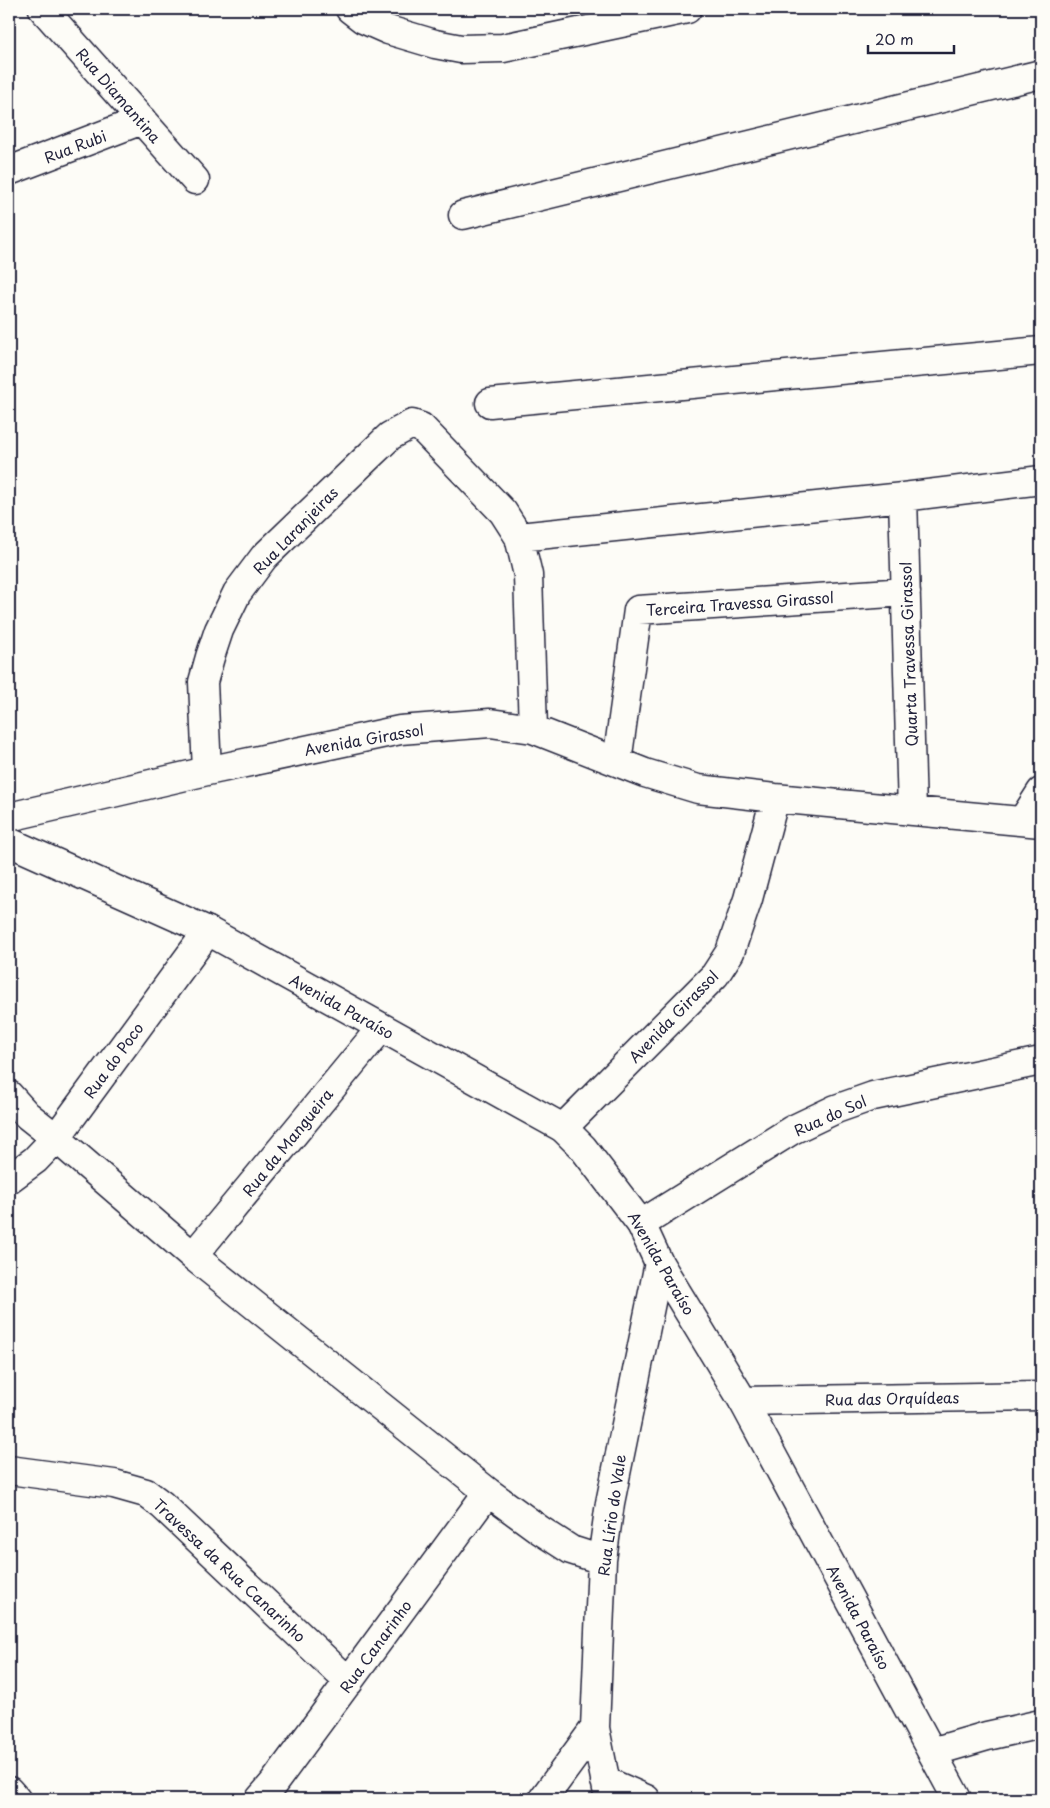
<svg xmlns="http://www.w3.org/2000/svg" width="1050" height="1808" viewBox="0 0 1050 1808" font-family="'Playpen Sans',sans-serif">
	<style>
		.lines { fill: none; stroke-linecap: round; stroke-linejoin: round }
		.street-casing { stroke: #22223b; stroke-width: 31 }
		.secondary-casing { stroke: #22223b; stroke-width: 31 }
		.street { stroke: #fdfcf7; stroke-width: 28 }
		.secondary { stroke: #fdfcf7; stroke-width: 28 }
		.labels { text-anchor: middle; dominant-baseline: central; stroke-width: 4; stroke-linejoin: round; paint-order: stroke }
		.street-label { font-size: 15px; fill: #22223b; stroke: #fdfcf7 }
	</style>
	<rect width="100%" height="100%" fill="#fdfcf7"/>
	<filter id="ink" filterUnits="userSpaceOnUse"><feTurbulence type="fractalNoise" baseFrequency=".02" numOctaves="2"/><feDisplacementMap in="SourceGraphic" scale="10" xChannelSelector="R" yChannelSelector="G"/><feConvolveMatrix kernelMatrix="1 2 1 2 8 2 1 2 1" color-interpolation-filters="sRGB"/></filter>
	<g filter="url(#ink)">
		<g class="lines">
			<g class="street-casing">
				<path id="street" d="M43 9 195 180
					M350 9 363 19 388 30 435 44 461 49 503 48 687 9
					M9 171 142 120
					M463 215 1041 74
					M490 403 1041 351
					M903 497 912 811
					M519 537 903 497 1041 480
					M617 762 638 610 906 592
					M207 771 203 682 210 657 219 630 237 593 264 557 368 457 390 436 412 424 421 427 503 512 519 537 528 575 533 729
					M9 817 207 771 400 730 490 723 533 729 645 773 698 789 775 798 1041 823
					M1023 820 1041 792
					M9 1095 27 1115 56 1138 193 1256 488 1492 540 1530 571 1550 602 1560
					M563 1128 715 975 730 952 748 899 775 798
					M9 1179 35 1160 56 1138 208 931
					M641 1224 792 1130 836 1109 873 1096 1041 1061
					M193 1256 381 1028
					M743 1401 1041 1396
					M9 1470 114 1484 146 1493 162 1505 349 1682
					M932 1752 987 1736 1041 1724
					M605 1781 646 1799
					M9 1791 16 1799
					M260 1799 273 1784 488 1492
					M543 1799 595 1728
					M609 1799 595 1728 602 1560 610 1503 659 1263"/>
			</g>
			<g class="secondary-casing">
				<path id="secondary" d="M9 842 208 931 563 1128 583 1148 641 1224 659 1263 743 1401 957 1799"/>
			</g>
			<use href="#street" class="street"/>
			<use href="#secondary" class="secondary"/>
		</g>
	</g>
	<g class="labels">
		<g class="street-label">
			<text transform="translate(119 95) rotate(49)">Rua Diamantina</text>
			<text transform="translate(75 146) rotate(-21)">Rua Rubi</text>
			<text transform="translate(295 530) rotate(-46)">Rua Laranjeiras</text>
			<text transform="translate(740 603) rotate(-4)">Terceira Travessa Girassol</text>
			<text transform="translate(908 654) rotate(-92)">Quarta Travessa Girassol</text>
			<text transform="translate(364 739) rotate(-10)">Avenida Girassol</text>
			<text transform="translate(342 1006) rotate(29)">Avenida Paraíso</text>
			<text transform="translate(673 1016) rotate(-46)">Avenida Girassol</text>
			<text transform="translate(113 1060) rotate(-54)">Rua do Poco</text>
			<text transform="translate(830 1115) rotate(-24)">Rua do Sol</text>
			<text transform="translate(287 1142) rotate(-51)">Rua da Mangueira</text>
			<text transform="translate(662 1263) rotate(60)">Avenida Paraíso</text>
			<text transform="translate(892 1398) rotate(-1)">Rua das Orquídeas</text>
			<text transform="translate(611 1515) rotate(-82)">Rua Lírio do Vale</text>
			<text transform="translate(230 1570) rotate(43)">Travessa da Rua Canarinho</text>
			<text transform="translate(859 1617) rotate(62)">Avenida Paraíso</text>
			<text transform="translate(375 1646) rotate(-54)">Rua Canarinho</text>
		</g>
	</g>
	<rect width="1050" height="1808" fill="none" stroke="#fdfcf7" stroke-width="30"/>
	<rect x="15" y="15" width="1020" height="1778" fill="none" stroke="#22223b" stroke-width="2" filter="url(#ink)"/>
	<path d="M868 45v8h86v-8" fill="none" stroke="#22223b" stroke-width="2.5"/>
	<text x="875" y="45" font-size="15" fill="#22223b" stroke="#fdfcf7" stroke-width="4" paint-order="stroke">20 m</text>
</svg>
